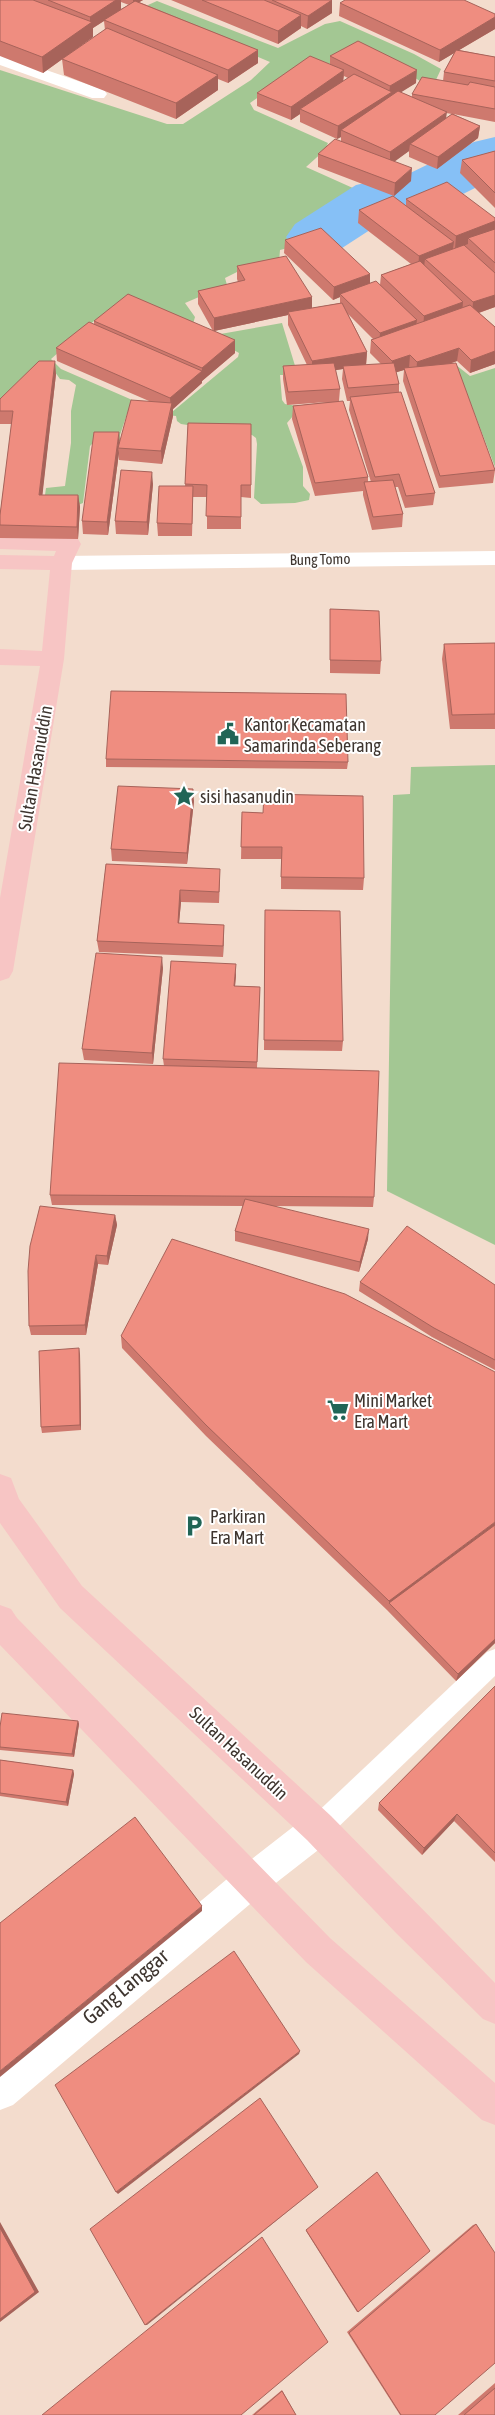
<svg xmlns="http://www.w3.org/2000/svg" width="495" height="2415" viewBox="0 0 495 2415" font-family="'Asap Condensed',sans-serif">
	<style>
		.green { fill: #a3c793 }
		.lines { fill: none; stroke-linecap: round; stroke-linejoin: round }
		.river { fill: #86c0f6; fill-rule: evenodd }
		.service { fill: #fff; fill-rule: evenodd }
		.minor { fill: #fff; fill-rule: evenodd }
		.tertiary { fill: #fff; fill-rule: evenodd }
		.primary { fill: #f7c5c4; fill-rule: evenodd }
		.wall { fill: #ce796e; fill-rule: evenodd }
		.shaded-wall { fill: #a7635a }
		.building { fill: #ef8d80; stroke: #a7635a }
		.labels { text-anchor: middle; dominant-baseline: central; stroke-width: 4; stroke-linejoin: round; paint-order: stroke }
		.far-street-label { font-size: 15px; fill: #3e352f; stroke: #fff }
		.poi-label { font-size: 18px; fill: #3e352f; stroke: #fff; text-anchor: start }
		.street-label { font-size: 18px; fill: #3e352f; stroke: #fff }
		.near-street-label { font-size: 21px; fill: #3e352f; stroke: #fff }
	</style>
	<rect width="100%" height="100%" fill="#f3dccd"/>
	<path class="green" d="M157 1 278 48 325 24 340 21 414 54 441 69 435 82 425 84 400 69 342 57 324 67 271 88 250 103 254 110 328 143 325 150 306 167 364 193 366 199 355 204 346 218 311 232 288 248 280 250 279 262 237 272 225 278 227 285 185 303 195 317 193 324 94 321 51 359 61 369 153 409 172 412 238 357 239 353 209 336 282 323 296 369 295 375H280L282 400 285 404 304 407 344 404 345 411 293 416 287 423 303 467V486L310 494 309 500 295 503 261 504 254 498 257 444 256 438 252 435 181 424 177 421 176 416 128 411 120 435V441L94 442 90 446 83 503 78 505 45 495 46 488 65 486 71 443V411L76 385 69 380 60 379 55 372 0 407V70L167 124H183L251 80 270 62 150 12 148 5Z
		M456 365 470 376 495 368V467Z
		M495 765V1245L387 1191 393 795 410 794 411 767Z"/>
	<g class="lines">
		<path class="river" d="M495 137V178L435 208 393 215 339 250 317 256 295 250 286 237 295 224 356 185 378 180 400 178 474 142Z"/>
		<path class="service" d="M495 1649V1676L328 1837 319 1840 310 1837 307 1828 310 1819 487 1652Z"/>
		<path class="minor" d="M0 54 104 90 107 94 104 98H92L0 65Z
			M319 1811 331 1816 336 1828 331 1840 263 1893 13 2105 0 2110V2069L239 1869 307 1816Z"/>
		<path class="tertiary" d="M495 551V565L61 570 53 568 50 563 53 558 61 556Z"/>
		<path class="primary" d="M0 535 70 537 78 539 81 544 72 563 64 659 13 971 9 978 0 981V898L40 666 0 665V649L42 651 50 570 0 569V555L54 556 56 551 0 549Z
			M0 1474 11 1478 19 1499 82 1586 331 1816 495 1983V2024L483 2019 396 1933 307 1840 60 1608 0 1523Z
			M0 1605 11 1609 17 1618 330 1938 495 2083V2125L482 2120 306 1962 0 1645Z"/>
	</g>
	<path class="wall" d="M0 0H143L139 2 258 50V63L228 83 218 79V90L176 119 64 75 62 59 105 30 104 21 93 28V37L43 73 0 56ZM121 2 129 5 121 9Z
		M171 0H332V13L307 29 301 26V28L278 44Z
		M340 3 495 14V29L459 50 495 57V122L453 114 480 126 478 138 437 169 409 157V151L394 161 411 181 394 196 318 167V154L341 141V137L337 139 300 122V114L291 120 257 106V93L330 65V56L416 83 400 92 412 97V94L443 81 444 72 454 53 439 62 339 16ZM344 76 348 78 343 81ZM446 113 452 114 446 118Z
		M495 151V208L460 173 462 160Z
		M406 199 495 218V307L479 313 495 327V364L470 373 457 361 449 364 495 470 493 483 439 488 403 381 404 370 396 372 399 384V392L435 493 433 505 405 508 398 487H395L403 514 402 527 372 530 363 495V491L315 496 292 419 293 406 327 402 287 405 283 379V366L307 365 288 325V315L214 331 235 353 202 381V383L173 409V416L162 464 119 460V453L108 535 83 534 82 521 119 443 149 401 57 361 56 348 94 324V321L213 331 198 304V291L238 282 237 279V266L312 297V308L340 303V297L333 300 284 253 285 240 370 283 380 285 381 275 411 264 358 223 359 210 406 206ZM348 314 373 339 371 340 370 353 381 364 366 365 367 352ZM343 369 342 379 347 401H350L349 410 371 482H368V477L339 401 340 389 335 370Z
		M56 374 42 495H78L80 507 78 539 0 538V515L12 424H0V399Z
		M188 423 251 424V498L241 497V529H207V497H193L192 536H158L157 523 185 486Z
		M153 484 148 535 116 534 115 521Z
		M330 609 381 661 380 674 330 673Z
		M495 643V729H450L442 659 444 644Z
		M106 759 348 762 347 769 106 767Z
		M194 801 187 864 112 861 111 849Z
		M242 812 263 813 364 878 363 890 281 889V859H241Z
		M106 864 220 880 219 903 181 902 179 923 224 925 223 957 99 952 97 941Z
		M265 910 343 1041 342 1051 264 1050Z
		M163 968 153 1064 84 1060 82 1049Z
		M236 975 235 986 260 987 257 1068 374 1197 373 1207 274 1206 368 1239 359 1272 235 1241V1231L243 1206 52 1205 50 1195 164 1066 163 1059Z
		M115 1215 117 1225 108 1265 98 1264 86 1335H31L29 1326Z
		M360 1282 495 1285V1370L432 1337 359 1291Z
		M121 1336 495 1643 456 1681 387 1610 206 1436 122 1348Z
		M80 1354 81 1430 42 1433 41 1427Z
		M495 1686V1862L454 1821 422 1855 378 1810 379 1803Z
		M78 1721 79 1724 74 1757 0 1750V1727Z
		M0 1760 73 1770 74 1774 68 1806 0 1796Z
		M377 2172 358 2312H357L306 2231Z
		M476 2224 435 2415H400L347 2332 473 2225Z
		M495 2383V2415H458Z
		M282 2390 296 2415H252Z"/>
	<path class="shaded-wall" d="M116 0H121V10L93 28V37L43 73 42 57 90 23V17Z
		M133 0H143L133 6Z
		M332 0V13L307 29 308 16Z
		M301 15V28L278 44V31Z
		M495 17V29L439 62 440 50Z
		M258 50V63L228 83V70Z
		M344 70 343 83 300 109V114L291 120V107Z
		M417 70 416 83 392 98 341 130V137L337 139 338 126 389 93 390 86Z
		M218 75V90L176 119V103Z
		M447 112 445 125 410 144 409 151 390 165V152Z
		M480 126 478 138 437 169 438 157Z
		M412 168 411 181 394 196 395 183Z
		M495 221V233L468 238V244L455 249 456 236Z
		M454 242 452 255 425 259 424 267 418 269 419 256Z
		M370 274V287L340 294V297L333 300 334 287Z
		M495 295V307L472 315 473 302Z
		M312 297V310L288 312V315L214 331V318Z
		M463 302 462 315 423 329 424 316Z
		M417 320 415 333 379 346 380 333Z
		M235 340V353L202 381V368Z
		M459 348 457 361 416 375 417 362Z
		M495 351V364L470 373 471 360Z
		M367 352 366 365 343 366V369L312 374V361Z
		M410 355 409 368H404V370L391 374 392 361Z
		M55 361 56 374 41 508 39 495Z
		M202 371V383L173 409V416L162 464 161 451 171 411 170 398Z
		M119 432 120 445 118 448 119 453 108 535 107 522Z
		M152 472 153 484 148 535 147 522Z
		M78 495 80 507 78 539 77 527Z
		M193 789 194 801 187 864V853Z
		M180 890 181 902 178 934V923Z
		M224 925V936L223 957V946Z
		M162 957 163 968 153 1064 152 1053Z
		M236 964V975L234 997V986Z
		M115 1215 117 1225 108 1265 107 1256Z
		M369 1229 368 1239 359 1272 360 1262Z
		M96 1255 98 1264 86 1335 85 1325Z
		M79 1348 80 1354 81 1430 80 1425Z
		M495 1522V1530L389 1603V1601Z
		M495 1639V1643L456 1681 458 1674Z
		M78 1721 79 1724 74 1757 72 1754Z
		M73 1770 74 1774 68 1806 66 1802Z
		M457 1814 454 1821 422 1855 424 1848Z
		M202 1906V1911L0 2077V2071Z
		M300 2051 299 2054 118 2194 116 2192Z
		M318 2187 147 2325H145Z
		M0 2222 39 2292 0 2322Z"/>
	<path class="building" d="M0 0H33L92 22 42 57 0 41Z
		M48 0H116L90 17Z
		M202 0H264L301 15 278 31Z
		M272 0H332L308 16Z
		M345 0H464L495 14V17L440 50 340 3Z
		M135 1 258 50 228 70 104 20Z
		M107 28 218 75 176 103 62 59Z
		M358 41 417 70 390 86 330 56Z
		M456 50 495 57V81L444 72Z
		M310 56 344 70 291 107 257 93Z
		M354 74 392 92 338 126 300 109Z
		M422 77 468 85 470 82 495 87V109L412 94Z
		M398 91 447 112 390 152 341 130Z
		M452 114 480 126 438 157 410 144Z
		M335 139 412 168 395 183 318 154Z
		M495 151V193L462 160Z
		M447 182 495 218V221L456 236 406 199Z
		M393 196 454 242 419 256 359 210Z
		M321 228 370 274 334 287 285 240Z
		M495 229V263L468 238Z
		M464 245 495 273V295L473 302 425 259Z
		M286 256 312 297 214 318 198 291 245 280 237 266Z
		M420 261 463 302 424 316 381 275Z
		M376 281 417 320 380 333 340 294Z
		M128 294 235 340 202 368 94 321Z
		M342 303 367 352 312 361 288 312Z
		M470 305 495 327V351L471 360 459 348 417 362 410 355 392 361 371 340Z
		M89 322 202 371 170 398 56 348Z
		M39 361H55L39 495H78L77 527 0 525V515L13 411H0V399Z
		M334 363 340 389 288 392 283 366Z
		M394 363 399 384 348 388 343 366Z
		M456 363 495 470 440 476 404 368Z
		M401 392 435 493 406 496 399 474 375 477 350 397Z
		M131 400 172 403 161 451 118 448Z
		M343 401 368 477 315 483 293 406Z
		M188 423 251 424V485H241V517L206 516 207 485 185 484Z
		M94 432H119L107 522 82 521Z
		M121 470 152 472 147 522 115 521Z
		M393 480 403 514 373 517 364 482Z
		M159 486H193L192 524 157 523Z
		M330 609 379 611 381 661 330 660Z
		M495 643V714L452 715 444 644Z
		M111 691 346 694 348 762 106 759Z
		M118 786 193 789 187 853 111 849Z
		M264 794 363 796 364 878 281 877 282 847H241L242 812 263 813Z
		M106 864 220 869 219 892 180 890 178 923 224 925 223 946 97 941Z
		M265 910 340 911 343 1041 264 1040Z
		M96 953 162 957 152 1053 82 1049Z
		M171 961 236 964 234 986 260 987 257 1062 163 1059Z
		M59 1063 379 1071 374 1197 50 1195Z
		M245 1199 369 1229 360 1262 235 1231Z
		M40 1206 115 1215 107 1256 96 1255 85 1325 29 1326 28 1271 30 1246Z
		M407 1226 495 1285V1360L434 1328 360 1282Z
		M172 1239 345 1294 495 1372V1522L389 1601 206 1425 121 1336Z
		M79 1348 80 1425 41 1427 39 1351Z
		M495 1525V1639L458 1674 389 1603Z
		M495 1686V1853L457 1814 424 1848 379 1803Z
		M2 1713 78 1721 72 1754 0 1747V1727Z
		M0 1760 73 1770 66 1802 0 1793Z
		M135 1817 202 1906 0 2071V1923Z
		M234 1951 300 2051 116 2192 55 2085Z
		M260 2098 318 2187 145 2325 90 2229Z
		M377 2172 430 2251 358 2312 306 2230Z
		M476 2224 495 2253V2363L435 2415H401L349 2333Z
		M0 2228 35 2292 0 2319Z
		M262 2237 328 2342 241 2415H42Z
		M495 2388V2415H464Z
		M282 2391 296 2415H254Z"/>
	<defs>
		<g id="civic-bare" transform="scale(1.725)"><path d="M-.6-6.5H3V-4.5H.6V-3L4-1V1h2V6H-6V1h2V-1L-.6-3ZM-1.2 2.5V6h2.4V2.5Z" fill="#216556" stroke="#fff" stroke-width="2.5" paint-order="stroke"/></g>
		<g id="sight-bare" transform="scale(1.725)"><path d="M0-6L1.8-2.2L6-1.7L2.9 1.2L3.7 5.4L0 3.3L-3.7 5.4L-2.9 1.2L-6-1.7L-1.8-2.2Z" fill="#216556" stroke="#fff" stroke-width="2.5" paint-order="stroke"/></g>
		<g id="supermarket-bare" transform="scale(1.725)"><path d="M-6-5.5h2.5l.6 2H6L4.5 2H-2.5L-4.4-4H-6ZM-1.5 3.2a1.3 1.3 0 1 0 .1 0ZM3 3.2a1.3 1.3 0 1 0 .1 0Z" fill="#216556" stroke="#fff" stroke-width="2.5" paint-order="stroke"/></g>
		<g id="parking-bare" transform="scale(1.725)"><path d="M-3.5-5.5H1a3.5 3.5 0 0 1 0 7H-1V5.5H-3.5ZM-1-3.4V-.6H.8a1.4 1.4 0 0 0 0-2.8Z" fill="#216556" stroke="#fff" stroke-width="2.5" paint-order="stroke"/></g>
	</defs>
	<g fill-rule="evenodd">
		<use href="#civic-bare" x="228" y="734"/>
		<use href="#sight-bare" x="184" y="796"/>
		<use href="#supermarket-bare" x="338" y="1410"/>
		<use href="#parking-bare" x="194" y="1526"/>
	</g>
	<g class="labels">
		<g class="far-street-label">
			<text transform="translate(320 559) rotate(-1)">Bung Tomo</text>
		</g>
		<g class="poi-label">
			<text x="244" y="724">Kantor Kecamatan<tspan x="244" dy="21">Samarinda Seberang</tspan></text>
			<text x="200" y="796">sisi hasanudin</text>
			<text x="354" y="1400">Mini Market<tspan x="354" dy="21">Era Mart</tspan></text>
			<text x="210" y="1516">Parkiran<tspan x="210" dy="21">Era Mart</tspan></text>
		</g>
		<g class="street-label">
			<text transform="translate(35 768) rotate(-80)">Sultan Hasanuddin</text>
			<text transform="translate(239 1753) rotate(43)">Sultan Hasanuddin</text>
		</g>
		<g class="near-street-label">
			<text transform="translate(125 1986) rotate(-40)">Gang Langgar</text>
		</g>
	</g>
</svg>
